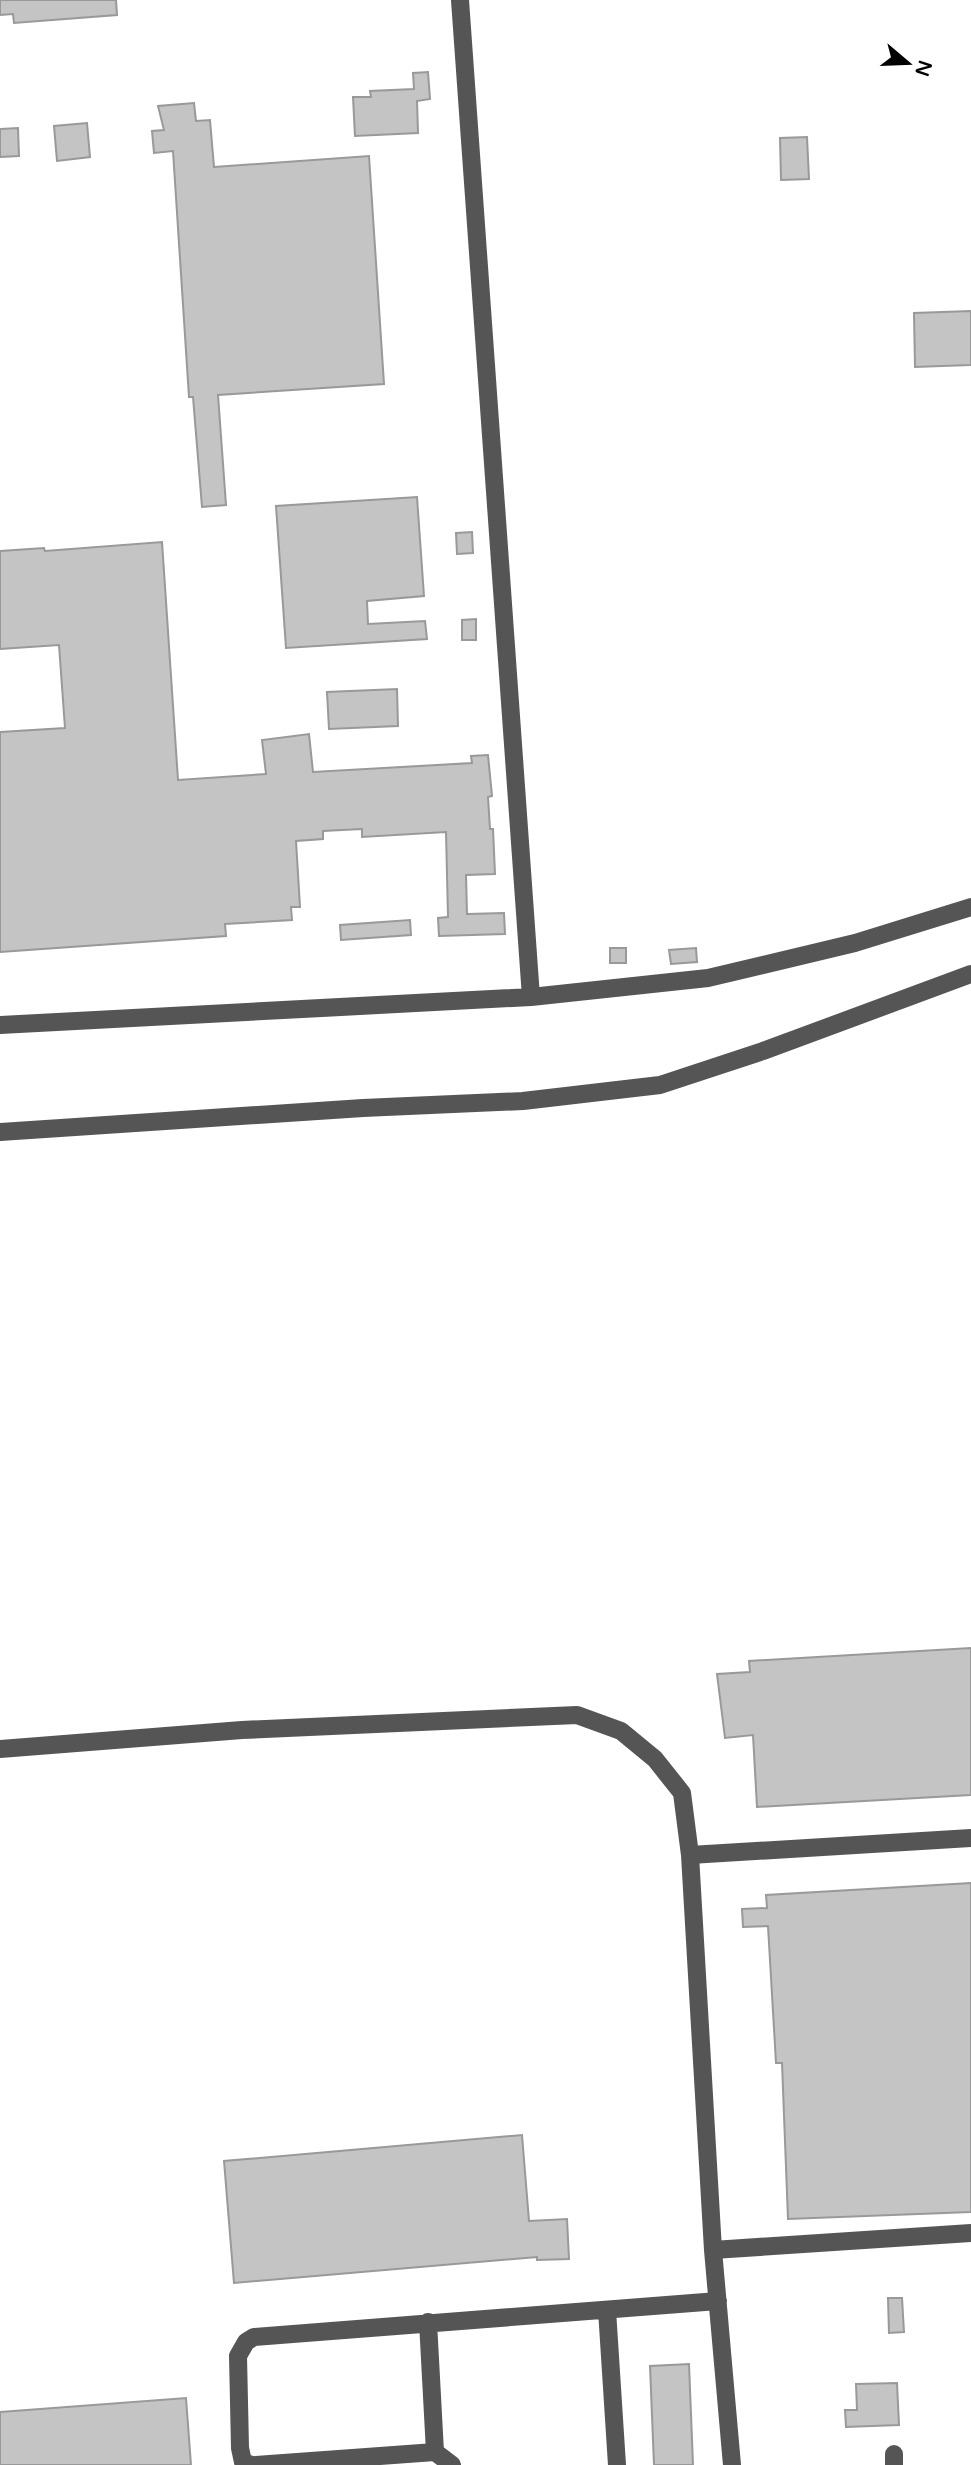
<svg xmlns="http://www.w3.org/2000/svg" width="971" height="2465" viewBox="0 0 971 2465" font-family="'Varela Round',sans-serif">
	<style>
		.building { fill: #c4c4c4; stroke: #999; stroke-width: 2 }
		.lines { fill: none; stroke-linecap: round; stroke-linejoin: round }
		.minor { stroke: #555; stroke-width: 18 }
	</style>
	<rect width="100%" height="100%" fill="#fff"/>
	<path class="building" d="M0 0H116L117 15 14 23 13 14 0 15Z
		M428 72 430 99 417 101 418 133 355 136 353 97H371L370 91 414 89 413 73Z
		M194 103 196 121 210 120 214 167 369 156 384 384 218 395 226 505 202 507 193 397H189L173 151 154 153 152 131 164 130 158 106Z
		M87 123 90 157 57 161 54 126Z
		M18 128 19 156 0 157V129Z
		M807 137 809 179 781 180 780 138Z
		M971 311V365L915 367 914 313Z
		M417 497 424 596 367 601 368 624 425 621 427 639 286 648 276 506Z
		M472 532 473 553 457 554 456 533Z
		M162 542 178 780 266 774 262 740 309 734 313 772 472 763 471 756 488 755 492 796 488 797 490 829H493L495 874 466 875 467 914 504 913 505 934 439 936 438 918 448 917 446 832 362 837V829L323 831V839L296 841 300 907H291L292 920 225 924 226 936 0 952V732L65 728 59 645 0 649V551L44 548 45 551Z
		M476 619V640H462V620Z
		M397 689 398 726 329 729 327 692Z
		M410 920 411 935 341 940 340 925Z
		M610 948H626V963H610Z
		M696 948 697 962 671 964 669 950Z
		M971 1648V1795L757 1807 753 1735 725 1738 717 1674 750 1672 749 1661Z
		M971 1883V2212L788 2219 782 2063H776L768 1926 743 1927 742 1909 767 1908 766 1895Z
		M522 2135 529 2221 567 2219 569 2259 537 2260V2257L234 2283 224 2161Z
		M888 2298H902L904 2332 889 2333Z
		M689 2364 693 2465H654L650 2366Z
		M897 2383 899 2425 846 2427 845 2410H857L856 2384Z
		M186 2398 191 2465H0V2412Z"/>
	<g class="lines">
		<path class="minor" d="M460 0 531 997
			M0 1025 531 997 708 978 855 943 971 907
			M0 1132 363 1108 523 1101 660 1085 763 1051 971 974
			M0 1749 242 1730 577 1715 621 1731 655 1759 682 1793 690 1855 713 2250 732 2465
			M690 1855 971 1838
			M713 2250 971 2233
			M607 2310 617 2465
			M428 2322 435 2452
			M894 2454V2465
			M252 2465 243 2462 240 2448 238 2356 246 2342 254 2337 718 2301
			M256 2465 435 2452 452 2465"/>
	</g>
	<g transform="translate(908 63) rotate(109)" stroke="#ffffff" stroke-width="5" paint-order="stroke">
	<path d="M0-5L12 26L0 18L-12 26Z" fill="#000000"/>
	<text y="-10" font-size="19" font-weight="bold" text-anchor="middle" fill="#000000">N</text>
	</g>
</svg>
